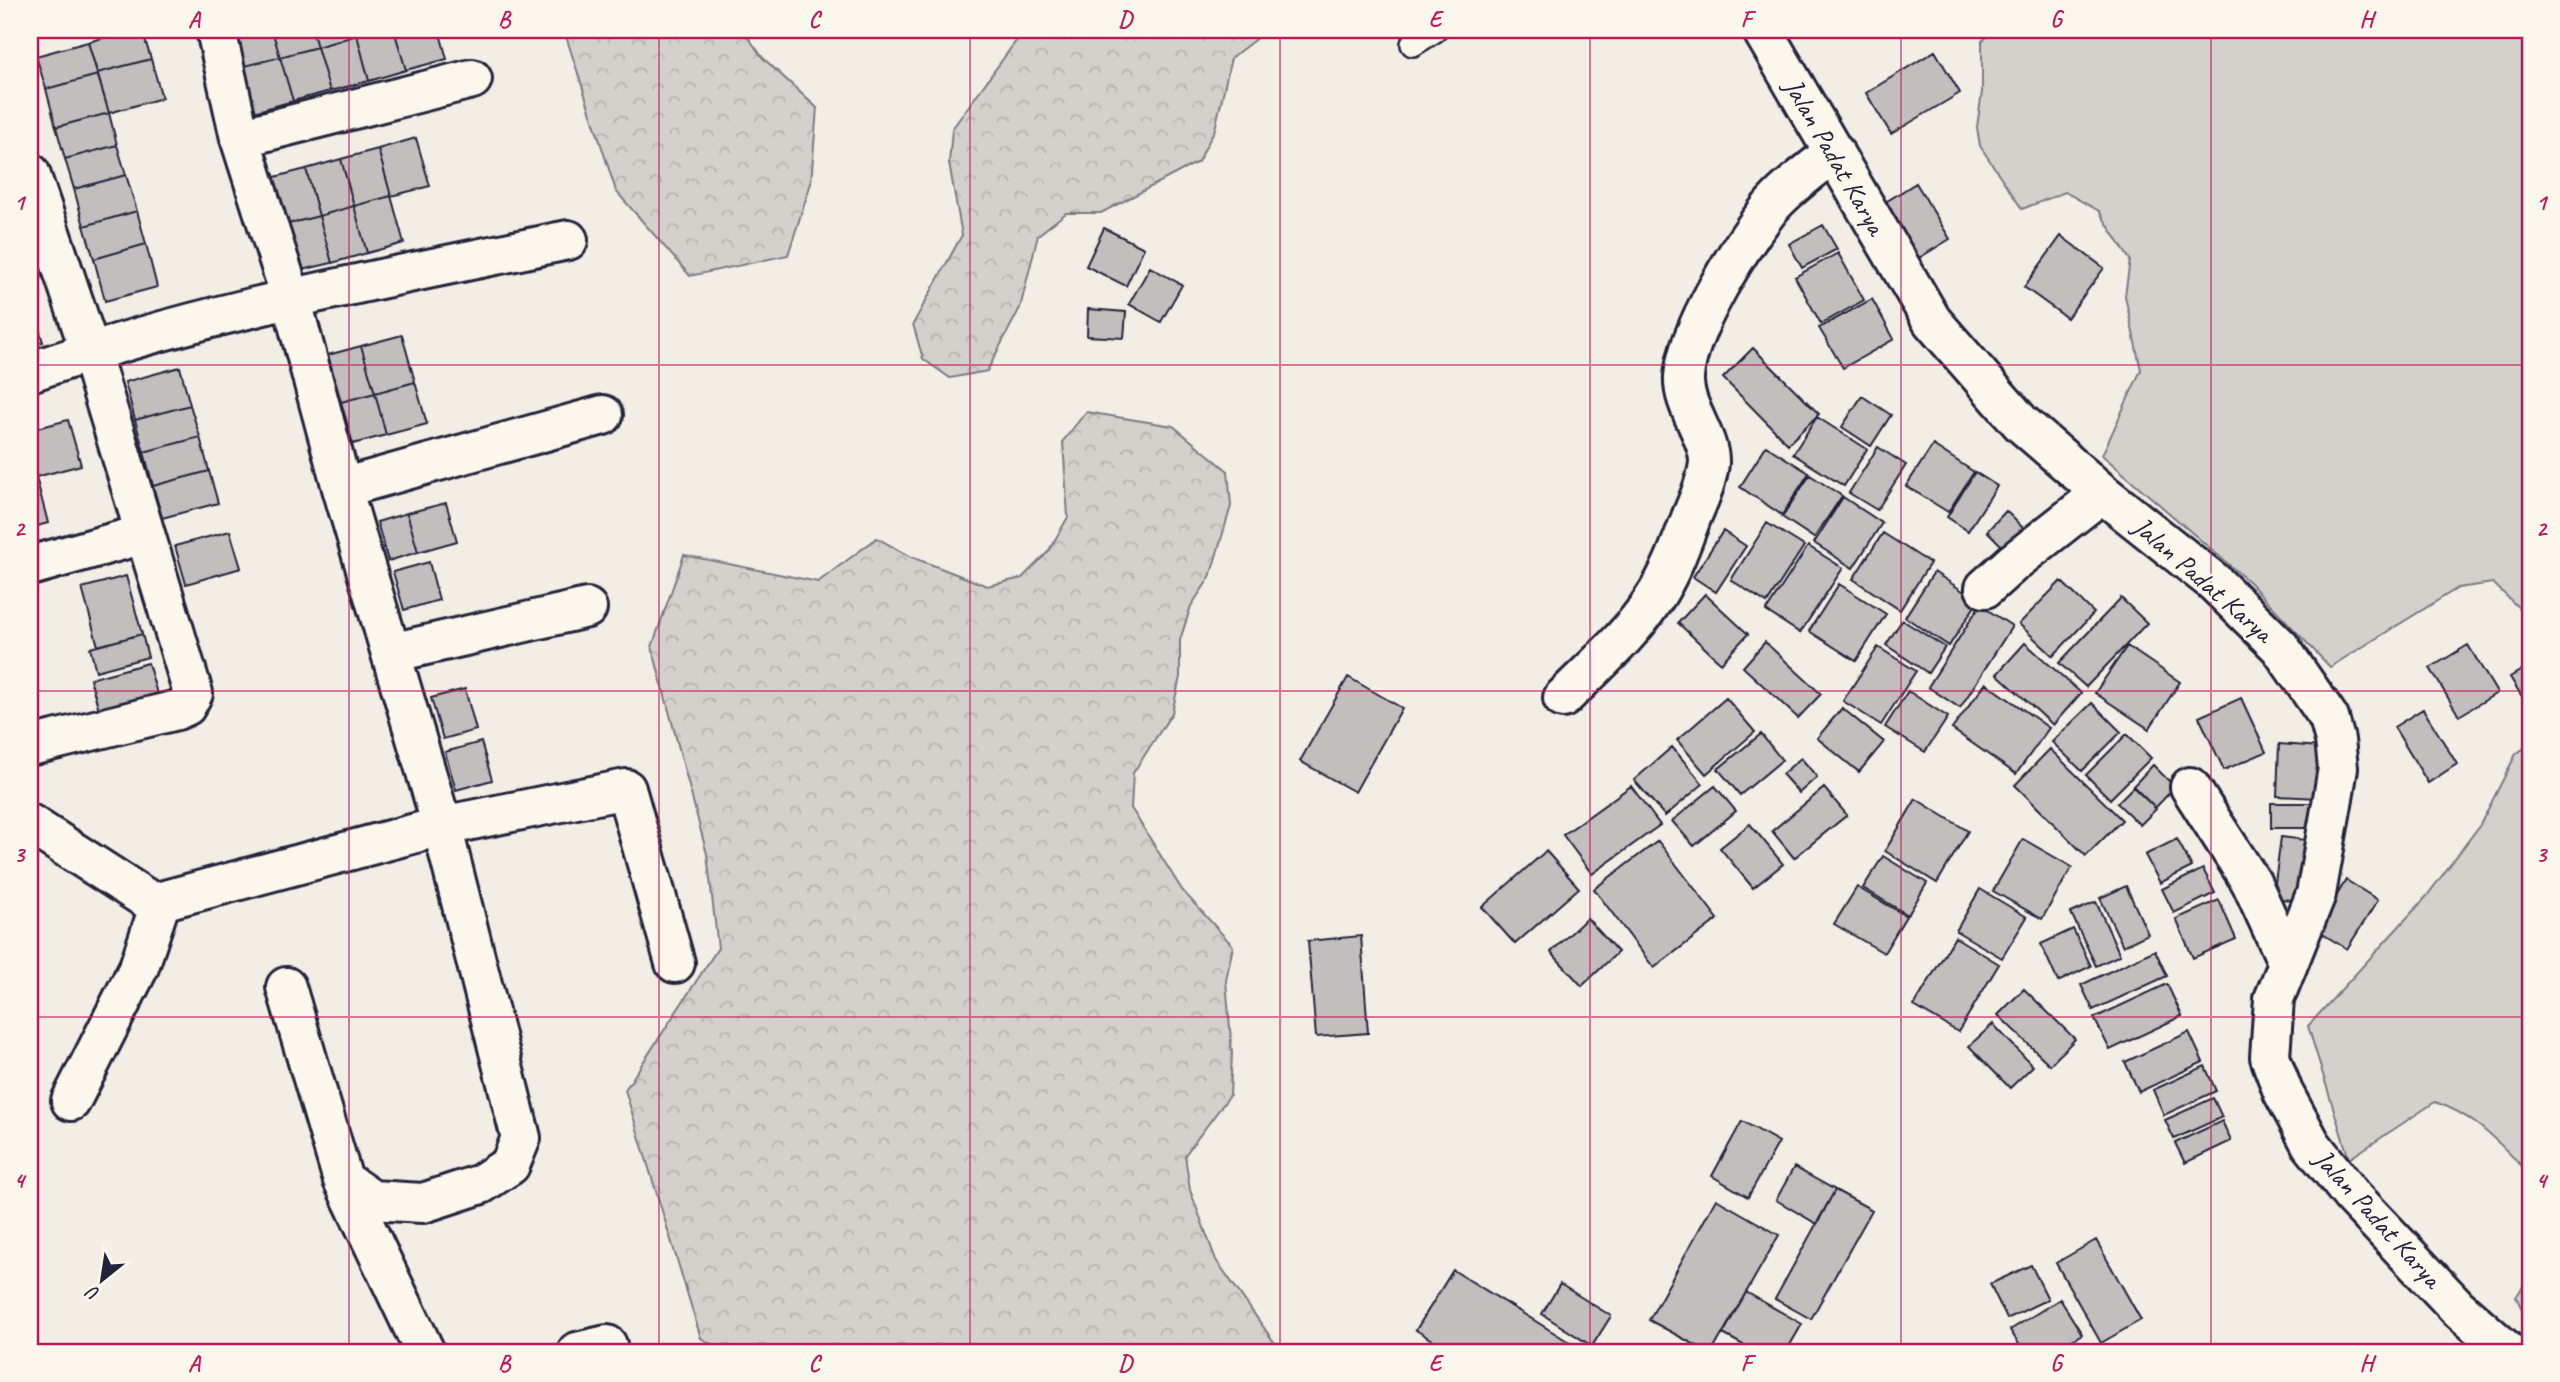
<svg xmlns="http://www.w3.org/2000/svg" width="2560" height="1382" viewBox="0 0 2560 1382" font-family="Caveat,sans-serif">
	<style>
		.green { fill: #d4d1cc; stroke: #7b7a84; stroke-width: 2 }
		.forest { fill: url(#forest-crowns); stroke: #7b7a84; stroke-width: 2 }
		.building { fill: #c2bebe; stroke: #22223b; stroke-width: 2 }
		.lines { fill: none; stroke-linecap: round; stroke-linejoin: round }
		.service-casing { stroke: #22223b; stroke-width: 28 }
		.minor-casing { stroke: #22223b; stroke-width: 44 }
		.service { stroke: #fbf7ec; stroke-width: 23 }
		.minor { stroke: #fbf7ec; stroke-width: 38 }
		.grid { fill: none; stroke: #c2185b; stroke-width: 2; stroke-opacity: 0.55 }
		.labels { text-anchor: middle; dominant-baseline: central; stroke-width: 5; stroke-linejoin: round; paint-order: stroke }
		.street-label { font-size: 28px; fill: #22223b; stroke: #fbf7ec }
		.neatline { fill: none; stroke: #c2185b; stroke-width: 2.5 }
		.grid-label { font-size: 23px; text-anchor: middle; font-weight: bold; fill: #c2185b }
	</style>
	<defs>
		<pattern id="forest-crowns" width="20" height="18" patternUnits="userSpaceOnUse" patternTransform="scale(1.75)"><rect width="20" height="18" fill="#d4d1cc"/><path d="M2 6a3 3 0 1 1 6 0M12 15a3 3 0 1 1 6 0" fill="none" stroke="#b6b3b0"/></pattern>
	</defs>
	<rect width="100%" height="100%" fill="#f2eee5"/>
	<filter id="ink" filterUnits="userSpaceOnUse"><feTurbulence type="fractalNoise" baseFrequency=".0143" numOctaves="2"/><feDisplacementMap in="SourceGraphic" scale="14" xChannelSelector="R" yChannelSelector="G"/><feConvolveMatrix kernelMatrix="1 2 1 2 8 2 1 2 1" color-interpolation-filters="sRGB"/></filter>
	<g filter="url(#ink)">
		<path class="green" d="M1995 30H2530V619L2493 583 2458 588 2330 667 2249 582 2102 455 2141 370 2125 296 2130 260 2099 211 2065 192 2022 209 1980 146 1977 127 1982 92V41Z
			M2530 744V1174C2499 1144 2477 1116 2435 1102L2349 1159 2308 1026 2426 897 2480 825 2516 754Z"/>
		<path class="forest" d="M564 30H743L763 58 817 108 811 183 788 255 690 276 616 191Z
			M1024 30H1267L1231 58 1215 129 1198 162 1101 213H1066L1038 235 1020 308 987 371 950 378 923 359 913 324 962 235 949 163 952 129Z
			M1086 412 1173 426 1228 471 1231 506 1210 577 1191 606 1180 640V677L1172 713 1133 773 1131 808 1182 890 1233 946 1226 980 1232 1053 1230 1095 1185 1155 1190 1190 1216 1260 1281 1352H725L701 1338 625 1090 718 948 707 854 652 647 684 555 818 582 877 538 909 556 987 586 1022 578 1048 552 1068 517 1063 441Z
			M2530 1276V1325L2516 1297Z"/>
		<path class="building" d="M131 30H142L151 59 97 73 88 42Z
			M226 30H272L280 57 237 68Z
			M272 30H312L317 47 280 57Z
			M312 30H356L357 35 317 47Z
			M356 30H378L357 35Z
			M378 30H394L406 70 369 81 357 35Z
			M394 30H439L447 59 406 70Z
			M357 35 369 81 330 91 317 47Z
			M88 42 98 75 46 89 36 56Z
			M317 47 330 91 293 101 280 57Z
			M1935 51 1960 93 1891 134 1866 93Z
			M280 57 293 101 250 113 237 68Z
			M151 59 162 98 109 113 97 73Z
			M98 75 109 113 56 127 46 89Z
			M109 113 117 145 65 159 56 127Z
			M416 138 430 186 391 196 378 149Z
			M117 145 126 175 74 189 65 159Z
			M378 149 391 196 354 206 341 159Z
			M341 159 354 206 319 216 306 169Z
			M306 169 319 216 284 225 271 178Z
			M126 175 137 211 84 226 74 189Z
			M1916 183 1950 239 1909 264 1876 208Z
			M391 196 404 243 367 253 354 206Z
			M354 206 367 253 332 263 319 216Z
			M137 211 146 244 94 259 84 226Z
			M319 216 332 263 297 271 284 225Z
			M1823 225 1837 249 1802 268 1789 244Z
			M1104 228 1144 248 1126 286 1086 266Z
			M2061 236 2104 268 2067 318 2024 287Z
			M146 244 157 287 105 301 94 259Z
			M1838 253 1864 300 1821 324 1795 277Z
			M1150 267 1182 285 1161 322 1129 304Z
			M30 297 43 342 30 345Z
			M1872 299 1894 339 1843 368 1819 328Z
			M1088 309 1126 312 1124 338 1087 336Z
			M402 335 415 382 375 393 361 346Z
			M361 346 375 393 341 402 328 355Z
			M1753 348 1819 414 1788 444 1723 378Z
			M180 367 190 405 135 420 125 382Z
			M415 382 427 424 386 435 375 393Z
			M375 393 386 435 353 444 341 402Z
			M1862 396 1891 415 1871 446 1842 427Z
			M190 405 200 437 144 452 135 420Z
			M1817 417 1867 449 1844 486 1793 454Z
			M68 420 81 465 36 477 30 456V430Z
			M200 437 209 471 153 486 144 452Z
			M1933 445 1974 472 1948 512 1906 486Z
			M1766 446 1809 473 1782 515 1740 487Z
			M1878 447 1906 465 1877 510 1849 493Z
			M30 456 36 477 30 479Z
			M209 471 218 503 162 518 153 486Z
			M1975 472 1997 486 1968 531 1947 517Z
			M1810 475 1842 496 1814 538 1782 517Z
			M36 477 48 523 30 528V479Z
			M1843 497 1882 523 1853 568 1814 543Z
			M446 503 457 541 418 552 407 513Z
			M2006 511 2028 533 2009 553 1987 531Z
			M407 513 418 552 388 561 377 522Z
			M1767 523 1804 546 1767 603 1731 580Z
			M230 531 241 568 186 584 175 546Z
			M1723 531 1746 546 1716 592 1693 577Z
			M1883 533 1930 563 1900 610 1853 579Z
			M1808 546 1843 568 1800 633 1766 611Z
			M429 562 439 600 404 610 393 572Z
			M1934 572 1978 601 1949 646 1905 617Z
			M126 576 142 634 98 646 82 588Z
			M2061 581 2094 613 2053 656 2019 624Z
			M1839 584 1886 614 1856 661 1809 631Z
			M1705 594 1748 634 1721 663 1678 623Z
			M2121 598 2147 623 2086 687 2059 663Z
			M1980 605 2012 626 1960 708 1928 687Z
			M1902 620 1945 647 1928 673 1886 645Z
			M142 634 148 657 96 671 90 648Z
			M1765 642 1821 694 1798 718 1743 667Z
			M2025 643 2081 693 2053 725 1997 674Z
			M2468 645 2497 693 2459 716 2430 668Z
			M2127 646 2180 682 2149 729 2095 693Z
			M1878 647 1916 671 1881 725 1843 701Z
			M148 663 158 697 100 713 90 679Z
			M2530 665V707L2529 708 2510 677Z
			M1348 677 1402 708 1355 792 1300 761Z
			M1986 683 2049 728 2016 774 1952 729Z
			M465 689 476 730 443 739 431 698Z
			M1908 691 1948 717 1925 752 1885 727Z
			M1726 698 1755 732 1706 774 1677 740Z
			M2241 698 2266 752 2224 770 2199 717Z
			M2092 703 2121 732 2082 771 2052 742Z
			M1842 708 1884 742 1859 772 1817 738Z
			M2423 709 2457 764 2428 783 2394 727Z
			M1761 734 1782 760 1740 795 1718 769Z
			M2127 734 2151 758 2110 799 2086 775Z
			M481 742 492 780 456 790 445 752Z
			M2279 744 2321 747 2319 798 2277 796Z
			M1672 747 1703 784 1665 816 1634 780Z
			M2050 749 2122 820 2086 856 2015 785Z
			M1801 758 1817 777 1799 793 1782 774Z
			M2153 765 2175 787 2155 808 2133 786Z
			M1631 786 1660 825 1592 874 1563 835Z
			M1715 786 1736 811 1694 846 1672 821Z
			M2133 787 2156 809 2140 825 2117 803Z
			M1824 788 1847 815 1794 858 1772 831Z
			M1916 799 1968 831 1937 883 1885 851Z
			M2271 803H2318V828H2271Z
			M1750 824 1783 864 1753 888 1720 848Z
			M2281 837 2314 841 2307 902 2273 898Z
			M2023 839 2072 867 2042 919 1993 891Z
			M2177 839 2192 867 2160 883 2145 855Z
			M1658 841 1718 919 1654 968 1594 889Z
			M1546 851 1579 888 1515 944 1482 907Z
			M1883 856 1927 883 1908 915 1863 888Z
			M2203 869 2215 893 2174 913 2162 889Z
			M2346 880 2378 900 2347 949 2316 930Z
			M2126 886 2148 934 2123 946 2100 898Z
			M1857 887 1906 916 1884 953 1834 924Z
			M1980 889 2027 917 2002 958 1956 931Z
			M2219 900 2236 939 2193 958 2176 919Z
			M2096 902 2120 955 2096 966 2071 913Z
			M1587 918 1618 952 1582 986 1551 952Z
			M2073 929 2091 966 2058 982 2041 944Z
			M1361 936 1368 1033 1316 1037 1308 941Z
			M1955 937 1999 964 1958 1032 1914 1006Z
			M2155 950 2167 976 2093 1010 2081 985Z
			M2167 984 2182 1016 2110 1050 2094 1018Z
			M2024 989 2075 1039 2050 1065 1998 1015Z
			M1993 1024 2033 1066 2010 1088 1969 1046Z
			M2189 1032 2203 1062 2139 1092 2125 1062Z
			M2205 1066 2216 1091 2164 1115 2153 1090Z
			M2213 1098 2222 1117 2174 1139 2165 1120Z
			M1742 1121 1779 1142 1748 1197 1712 1176Z
			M2222 1121 2231 1141 2185 1163 2175 1143Z
			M1794 1167 1835 1190 1817 1224 1776 1200Z
			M1835 1190 1872 1210 1811 1319 1775 1299Z
			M1716 1199 1779 1235 1712 1352H1708L1649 1320Z
			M2096 1240 2141 1320 2101 1343 2056 1263Z
			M2031 1265 2048 1299 2007 1319 1990 1284Z
			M1453 1270 1582 1350 1581 1352H1451L1416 1330Z
			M1560 1284 1611 1316 1592 1346 1542 1314Z
			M1746 1292 1802 1324 1786 1352H1756L1723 1334Z
			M2060 1299 2082 1334 2052 1352H2024L2010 1330Z"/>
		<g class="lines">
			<g class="service-casing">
				<path id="service" d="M1413 44 1435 30"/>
			</g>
			<g class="minor-casing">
				<path id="minor" d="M216 30 240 138 291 298 342 488 442 826 521 1138 510 1165 481 1184 423 1203 372 1200 343 1180 286 987
					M1762 30 1932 321 2021 423 2102 493 2214 582 2280 647 2329 718 2335 740 2338 768 2333 798 2316 894 2274 999 2270 1057 2283 1092 2311 1144 2352 1196 2458 1308 2508 1352
					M240 138 472 79
					M30 173 90 351 193 693 186 706 177 710 30 746
					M30 372C204 311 387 278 568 240
					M342 488 603 415
					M30 566 144 534
					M1985 588 2014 562 2102 493
					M391 653 587 608
					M1563 698C1594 667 1629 637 1653 600 1670 575 1680 547 1691 518 1698 501 1707 482 1709 463 1710 436 1682 407 1684 377 1687 330 1741 245 1770 208 1785 189 1815 168 1834 152
					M2190 787 2251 882 2288 963
					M30 824 142 896 153 902 161 901 442 826 626 789 675 963
					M71 1101 139 967 161 901
					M343 1180 425 1352
					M577 1352 607 1345"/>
			</g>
			<use href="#service" class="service"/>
			<use href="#minor" class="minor"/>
		</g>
	</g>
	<path class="grid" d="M349 30V1352M659 30V1352M970 30V1352M1280 30V1352M1590 30V1352M1901 30V1352M2211 30V1352M30 365H2530M30 691H2530M30 1017H2530"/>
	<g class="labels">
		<g class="street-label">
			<text transform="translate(1835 156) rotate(60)">Jalan Padat Karya</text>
			<text transform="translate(2203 579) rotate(41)">Jalan Padat Karya</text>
			<text transform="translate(2378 1218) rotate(48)">Jalan Padat Karya</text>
		</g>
	</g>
	<rect width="2560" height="1382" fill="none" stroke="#fbf7ec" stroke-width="77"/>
	<g transform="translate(102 1280) rotate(210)" stroke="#fbf7ec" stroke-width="5" paint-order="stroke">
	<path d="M0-5L12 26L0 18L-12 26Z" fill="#22223b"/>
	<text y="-10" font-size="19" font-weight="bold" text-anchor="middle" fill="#22223b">U</text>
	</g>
	<rect x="38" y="38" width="2484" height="1306" class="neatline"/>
	<g class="grid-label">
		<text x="194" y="27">A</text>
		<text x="504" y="27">B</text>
		<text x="814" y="27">C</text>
		<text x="1125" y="27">D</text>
		<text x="1435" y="27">E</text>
		<text x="1746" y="27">F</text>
		<text x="2056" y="27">G</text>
		<text x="2366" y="27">H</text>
		<text x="19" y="210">1</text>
		<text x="2541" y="210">1</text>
		<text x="19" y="536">2</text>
		<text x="2541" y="536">2</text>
		<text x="19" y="862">3</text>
		<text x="2541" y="862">3</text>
		<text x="19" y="1188">4</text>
		<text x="2541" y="1188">4</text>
		<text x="194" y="1371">A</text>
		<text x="504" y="1371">B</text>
		<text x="814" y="1371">C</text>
		<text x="1125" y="1371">D</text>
		<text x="1435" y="1371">E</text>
		<text x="1746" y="1371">F</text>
		<text x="2056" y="1371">G</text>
		<text x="2366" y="1371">H</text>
	</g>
</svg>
